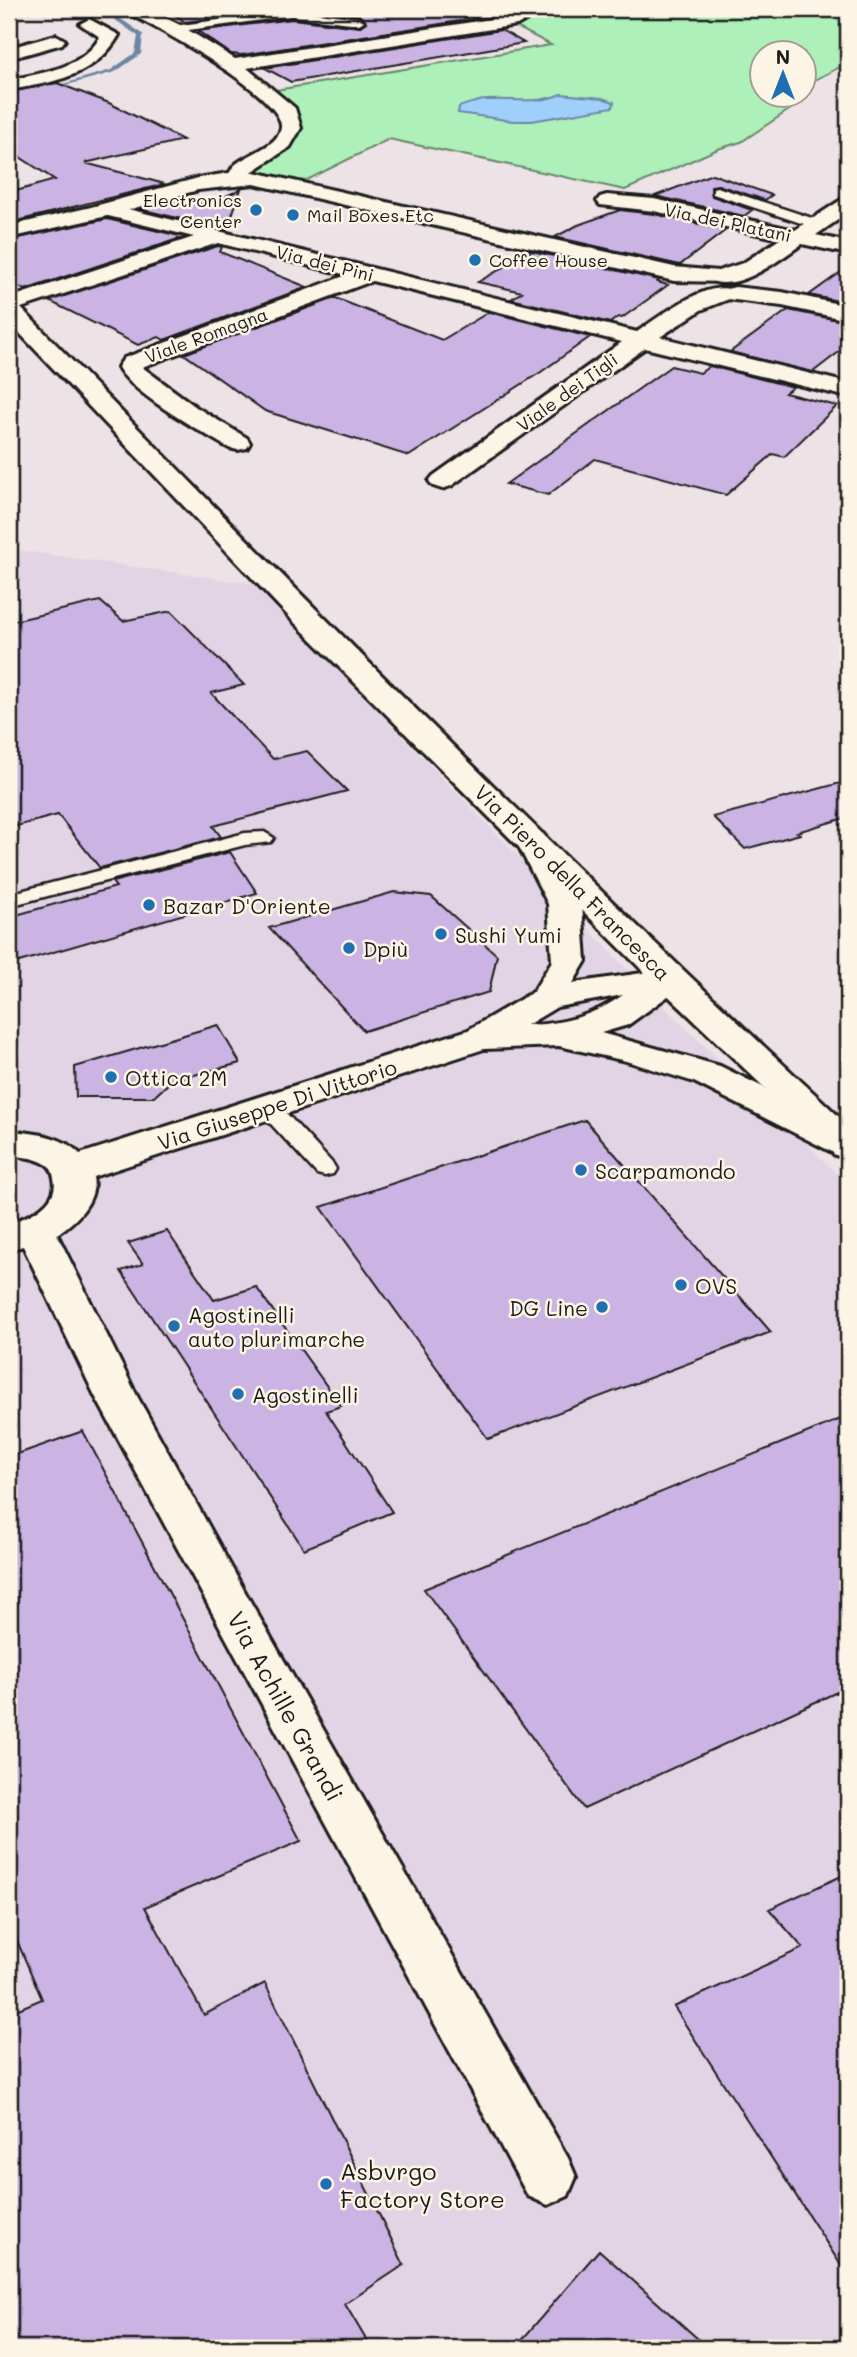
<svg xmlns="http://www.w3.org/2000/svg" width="857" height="2357" viewBox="0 0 857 2357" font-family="Mali,sans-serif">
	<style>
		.built { fill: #e3d4e5 }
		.green { fill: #aef0b9; stroke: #65866a; stroke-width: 2 }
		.water { fill: #9fcffb; stroke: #6b87a2; stroke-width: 2 }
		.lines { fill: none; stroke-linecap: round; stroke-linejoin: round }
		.stream { fill: #6b87a2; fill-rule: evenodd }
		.building { fill: #cbb4e4; stroke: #1c1c1c; stroke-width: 2 }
		.service-casing { stroke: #1c1c1c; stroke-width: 5 }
		.minor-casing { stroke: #1c1c1c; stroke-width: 6 }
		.tertiary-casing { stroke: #1c1c1c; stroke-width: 6 }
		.secondary-casing { stroke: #1c1c1c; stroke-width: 6 }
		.service { fill: #fcf5e5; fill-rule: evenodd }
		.minor { fill: #fcf5e5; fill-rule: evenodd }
		.tertiary { fill: #fcf5e5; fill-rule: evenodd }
		.secondary { fill: #fcf5e5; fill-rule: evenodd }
		.poi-dot { fill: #1f6fb2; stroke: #fcf5e5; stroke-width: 2.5 }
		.labels { text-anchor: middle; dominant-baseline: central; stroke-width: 5; stroke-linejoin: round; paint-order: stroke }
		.far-poi-label { font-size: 18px; fill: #1c1c1c; stroke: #fcf5e5; text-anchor: start }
		.far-street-label { font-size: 18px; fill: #1c1c1c; stroke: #fcf5e5 }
		.street-label { font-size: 21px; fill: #1c1c1c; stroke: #fcf5e5 }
		.poi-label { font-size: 21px; fill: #1c1c1c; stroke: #fcf5e5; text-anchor: start }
		.near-street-label { font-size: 24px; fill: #1c1c1c; stroke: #fcf5e5 }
		.near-poi-label { font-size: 24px; fill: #1c1c1c; stroke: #fcf5e5; text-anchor: start }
	</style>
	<rect width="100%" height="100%" fill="#ede2e5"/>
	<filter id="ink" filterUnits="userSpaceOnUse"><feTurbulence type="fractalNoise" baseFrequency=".0143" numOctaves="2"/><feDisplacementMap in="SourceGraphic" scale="14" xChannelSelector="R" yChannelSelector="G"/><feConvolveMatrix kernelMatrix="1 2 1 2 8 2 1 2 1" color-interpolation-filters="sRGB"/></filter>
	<g filter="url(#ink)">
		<path class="built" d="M9 549 255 584 654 997 848 1184V2348H9Z"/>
		<path class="green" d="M495 9H848V63L805 85 804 52H762V94L786 95 774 101 792 108 741 142 718 149 625 190 389 139 295 186 242 169 291 129 264 92 551 45 511 24 483 25Z"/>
		<path class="water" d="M561 94 602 98 614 102 613 107 532 121H513L458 113 459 107C468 104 478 100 487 100 513 98 536 105 561 94Z"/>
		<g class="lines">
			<path class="stream" d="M100 9H106L143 34 141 54 115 72 49 90V88L111 70 135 53 138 36Z"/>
		</g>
		<path class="building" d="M167 9H282L185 22Z
			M304 9H462L479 18 242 55 231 54 198 31 292 19 359 27 366 22 359 15Z
			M501 30 524 43 291 82 265 68Z
			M57 83 109 103 183 140 85 163 165 184 9 223V193L55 180 9 150V92Z
			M712 174 772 195 765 200 718 185 711 186 712 196 752 210 744 216 655 196Z
			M241 189 227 230 140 209 187 196 205 206Z
			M620 210 654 214 726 230 680 265 555 237 578 225Z
			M107 219 184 237 25 290 9 282V240Z
			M218 246 222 247 220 252 307 287 164 340 159 337 138 345 49 301Z
			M532 251 659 280 657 282 668 285 622 318 618 317 610 323 511 299 522 292 478 282Z
			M848 267V303L809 295Z
			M335 298 442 340 489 312 590 337 541 372 409 456 265 411 184 354Z
			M788 310 848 322V345L813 372 730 352Z
			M671 366 700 373 710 366 793 387 785 393 837 406 784 457 773 454 726 495 595 459 548 495 506 484Z
			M100 601 123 621 171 611 244 685 211 693 273 759 307 751 347 791 213 826 221 837 100 868 58 815 9 828V622Z
			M848 781V817L797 832 800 834 745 849 713 817Z
			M230 852 257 893 9 965V917L116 887 112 882Z
			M394 892 431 896 497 955 489 992 364 1031 269 928Z
			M218 1025 240 1063 171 1081 154 1097H76L75 1067Z
			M585 1120 771 1332 488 1439 321 1207Z
			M167 1231 214 1300 256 1287 341 1406 326 1411 392 1512 304 1549 121 1271 143 1264 128 1243Z
			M848 1416V1687L584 1809 424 1589Z
			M83 1431 301 1841 145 1907 204 2015 265 1983 404 2265 345 2304 371 2348H305L297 2341 283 2348H9V2013L42 1999 9 1922V1457Z
			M848 1873V2276L674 2007 803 1948 769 1909Z
			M599 2250 708 2348H515Z"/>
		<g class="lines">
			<g class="service-casing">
				<path id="service" d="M292 10 359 18 364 21 359 24 292 16 174 32 169 29 174 26Z
					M717 187 821 221 823 224 821 227H813L713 194V188Z
					M264 832 274 838 271 842 245 845 9 906V894L245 833Z
					M268 1100 276 1102 333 1164 336 1169 333 1174 325 1176 317 1174 260 1112 257 1107 260 1102Z"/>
			</g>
			<g class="minor-casing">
				<path id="minor" d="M126 9H147L180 25 235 59 517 15 526 20 517 25 247 68 295 108 301 128 290 147 250 173 244 181H230L227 177C230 173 232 167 236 164 249 153 279 146 281 127 284 96 155 26 128 13Z
					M89 19 119 35C96 76 52 83 9 90V80C41 73 82 69 100 37L80 24Z
					M56 35 65 40 62 44 9 59V48Z
					M607 195 654 199 795 230 841 200 848 198V213L816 235 848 242V254L802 244C780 259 743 289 715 282L712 277 715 272 743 263 780 239 654 211 600 205 597 201 600 197Z
					M107 204 637 332C659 317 702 283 729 289L732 294 729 299 701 310 660 337 848 383V397L645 348 451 486 442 489 433 486 429 481 433 476 622 342 372 281 142 367 196 407 247 438 250 443 247 448 238 450 229 448C202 432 131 393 118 367L124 358 347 275 218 243 9 312V298L194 237 100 214 97 210 100 206Z
					M532 831 543 834 548 841 582 904 586 961 573 983 670 969 682 972 687 979 682 986 628 1025 601 1033 720 1066 848 1129V1153L830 1151 694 1082 626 1061 559 1046 484 1049 93 1177C98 1201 75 1222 57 1234L137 1396 250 1601 568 2158 576 2177 568 2196 548 2205 528 2196 95 1396 23 1246 9 1250V1223C29 1217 60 1203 54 1178 53 1172 51 1167 46 1164 35 1157 21 1157 9 1155V1131C34 1133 62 1135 80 1154L468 1030 533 992 552 961 548 904 516 841 521 834ZM623 995C593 1016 563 1024 527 1025L557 1007Z"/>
			</g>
			<g class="tertiary-casing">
				<path id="tertiary" d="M235 172H254L674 267 729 272 732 277 729 282 674 281 254 184 198 190 103 217 9 238V226L91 207 198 178Z
					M735 287 782 292 848 306V320L782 306 727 299 724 294 727 289Z"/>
			</g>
			<g class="secondary-casing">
				<path id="secondary" d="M9 302 17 304C288 584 562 860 848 1125V1158L835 1155 658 986 292 620 9 322Z"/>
			</g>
			<use href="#service" class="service"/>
			<use href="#minor" class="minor"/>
			<use href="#tertiary" class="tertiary"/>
			<use href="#secondary" class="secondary"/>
		</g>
	</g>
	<g class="poi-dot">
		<circle cx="256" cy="210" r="7"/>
		<circle cx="293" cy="215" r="7"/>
		<circle cx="475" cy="260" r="7"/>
		<circle cx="149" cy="905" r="7"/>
		<circle cx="441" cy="934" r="7"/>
		<circle cx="349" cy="948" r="7"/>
		<circle cx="111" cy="1077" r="7"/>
		<circle cx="581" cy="1170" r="7"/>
		<circle cx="681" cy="1285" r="7"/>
		<circle cx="602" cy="1307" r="7"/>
		<circle cx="174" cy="1326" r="7"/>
		<circle cx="238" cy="1394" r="7"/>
		<circle cx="326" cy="2184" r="7"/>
	</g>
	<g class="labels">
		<g class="far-poi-label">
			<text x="242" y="200" text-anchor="end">Electronics<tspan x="242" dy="21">Center</tspan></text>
			<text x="307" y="215">Mail Boxes Etc</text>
			<text x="489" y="260">Coffee House</text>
		</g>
		<g class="far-street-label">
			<text transform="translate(728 222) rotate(12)">Via dei Platani</text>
			<text transform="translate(325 263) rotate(14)">Via dei Pini</text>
			<text transform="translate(206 335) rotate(-20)">Viale Romagna</text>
			<text transform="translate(567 392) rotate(-36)">Viale dei Tigli</text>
		</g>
		<g class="street-label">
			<text transform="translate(573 882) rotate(45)">Via Piero della Francesca</text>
			<text transform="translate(277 1104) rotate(-18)">Via Giuseppe Di Vittorio</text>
		</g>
		<g class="poi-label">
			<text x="163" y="905">Bazar D'Oriente</text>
			<text x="455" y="934">Sushi Yumi</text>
			<text x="363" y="948">Dpiù</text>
			<text x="125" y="1077">Ottica 2M</text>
			<text x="595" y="1170">Scarpamondo</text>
			<text x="695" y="1285">OVS</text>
			<text x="588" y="1307" text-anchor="end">DG Line</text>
			<text x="188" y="1314">Agostinelli<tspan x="188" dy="24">auto plurimarche</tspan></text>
			<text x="252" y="1394">Agostinelli</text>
		</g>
		<g class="near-street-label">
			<text transform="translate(286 1706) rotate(61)">Via Achille Grandi</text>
		</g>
		<g class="near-poi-label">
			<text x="340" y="2170">Asbvrgo<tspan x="340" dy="28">Factory Store</tspan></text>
		</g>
	</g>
	<rect width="857" height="2357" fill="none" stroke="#fcf5e5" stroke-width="35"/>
	<rect x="18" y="18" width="822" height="2322" fill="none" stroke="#1c1c1c" stroke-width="2.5" filter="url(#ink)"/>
	<g transform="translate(783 74)"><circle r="33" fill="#fcf5e5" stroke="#a29e95" stroke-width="2"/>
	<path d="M0-5L12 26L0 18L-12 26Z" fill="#1f6fb2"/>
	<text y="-10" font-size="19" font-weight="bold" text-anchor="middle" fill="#1c1c1c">N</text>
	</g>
</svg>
